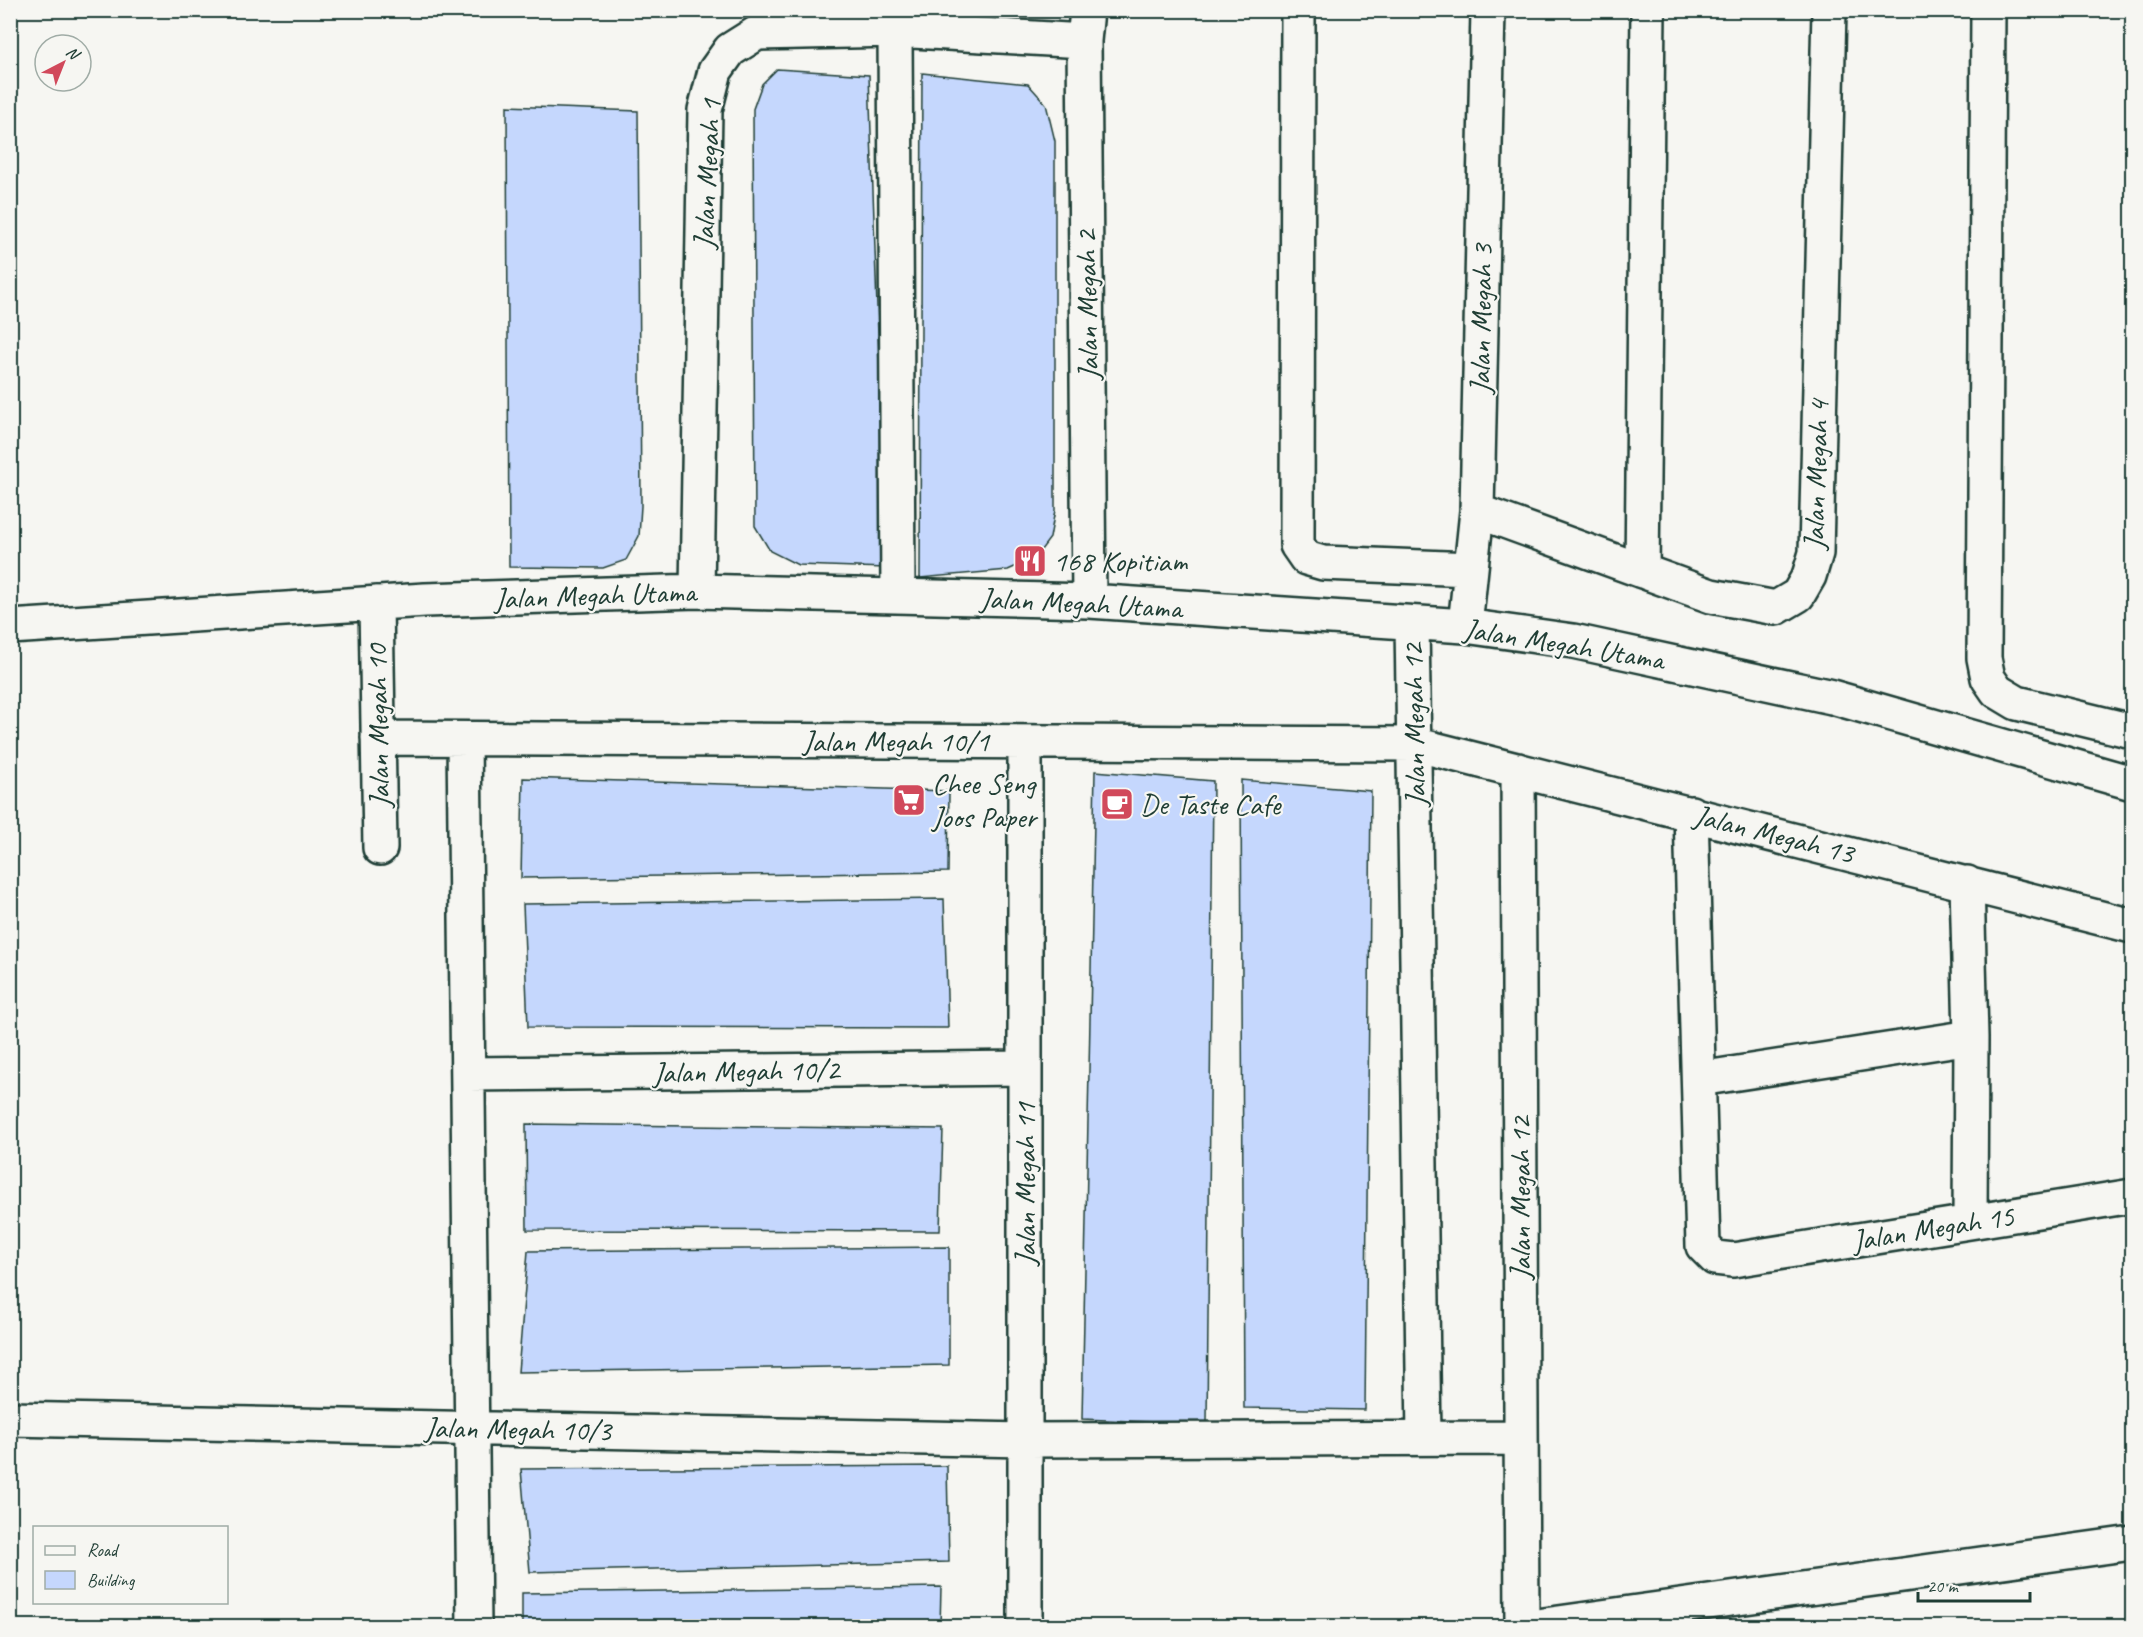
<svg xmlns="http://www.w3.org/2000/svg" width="2143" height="1637" viewBox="0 0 2143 1637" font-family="Caveat,sans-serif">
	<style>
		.building { fill: #c5d7fd; stroke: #1f3d34; stroke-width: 1.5 }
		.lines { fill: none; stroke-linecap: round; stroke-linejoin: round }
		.minor-casing { stroke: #1f3d34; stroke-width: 38 }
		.minor { stroke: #f6f6f2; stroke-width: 33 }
		.labels { text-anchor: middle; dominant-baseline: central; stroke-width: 4.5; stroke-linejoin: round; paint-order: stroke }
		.street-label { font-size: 30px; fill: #1f3d34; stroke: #f6f6f2 }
		.poi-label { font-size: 30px; fill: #1f3d34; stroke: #f6f6f2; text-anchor: start }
	</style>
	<rect width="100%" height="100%" fill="#f6f6f2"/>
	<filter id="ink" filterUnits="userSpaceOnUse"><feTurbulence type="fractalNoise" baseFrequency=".0167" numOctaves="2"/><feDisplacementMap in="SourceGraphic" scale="12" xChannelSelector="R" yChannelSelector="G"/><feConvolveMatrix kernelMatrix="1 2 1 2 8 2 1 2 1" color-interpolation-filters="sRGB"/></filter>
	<g filter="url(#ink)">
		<path class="building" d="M777 69 869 75 886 568 798 565 770 551 755 526 753 109 762 84Z
			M922 73 1028 84 1046 104 1055 141V510L1050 538 1035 558 1008 570 920 578Z
			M507 106 638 111 641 506 639 536 626 560 603 568 509 567Z
			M1095 771 1213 781 1207 1424 1082 1419Z
			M523 778 949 791 948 872 521 878Z
			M1241 780 1371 791 1365 1410 1244 1408Z
			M944 899 948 1028 528 1027 523 904Z
			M526 1124 943 1129 940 1231 527 1230Z
			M949 1247V1365L518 1372 528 1251Z
			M947 1466 949 1562 530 1572 521 1469Z
			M941 1587 940 1626H522V1593Z"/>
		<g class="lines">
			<g class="minor-casing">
				<path id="minor" d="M1087 10 1084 41 1089 601
					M1298 10 1297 545 1306 558 1323 563 1471 569
					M1988 10 1984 658 1988 678 1997 691 2017 703 2132 731
					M895 30 898 596
					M1477 511 1711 596 1776 608 1798 595 1809 576 1816 553 1829 10
					M1642 571 1648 10
					M697 591 705 110 715 71 730 50 757 33 895 30 1084 41
					M376 603 380 848
					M1412 623 1424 1438
					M1465 626 1477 511 1488 10
					M10 627 425 600 697 591 1089 601 1465 626 1573 641 1832 697 2132 783
					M378 738 1414 744 2132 926
					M464 739 474 1626
					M1518 770 1522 1626
					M1691 813 1703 1246 1715 1258 1733 1260 2132 1196
					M1967 883 1971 1037 1970 1221
					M468 1074 1025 1068
					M1699 1079 1971 1037
					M10 1419 1025 1440 1521 1438
					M1025 1626V742
					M1537 1626 2132 1543"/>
			</g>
			<use href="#minor" class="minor"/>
		</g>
	</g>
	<defs>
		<g id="restaurant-square" transform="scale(1.725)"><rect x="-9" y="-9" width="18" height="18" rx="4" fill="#d1495b" stroke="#f6f6f2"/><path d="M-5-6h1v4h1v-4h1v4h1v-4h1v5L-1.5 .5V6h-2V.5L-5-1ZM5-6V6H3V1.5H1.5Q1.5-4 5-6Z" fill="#fff"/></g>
		<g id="supermarket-square" transform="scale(1.725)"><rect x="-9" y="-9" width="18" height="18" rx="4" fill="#d1495b" stroke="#f6f6f2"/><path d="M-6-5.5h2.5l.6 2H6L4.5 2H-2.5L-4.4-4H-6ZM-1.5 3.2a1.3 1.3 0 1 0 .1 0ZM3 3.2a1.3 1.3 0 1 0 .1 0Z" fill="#fff"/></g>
		<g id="cafe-square" transform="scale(1.725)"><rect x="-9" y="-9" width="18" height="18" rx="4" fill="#d1495b" stroke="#f6f6f2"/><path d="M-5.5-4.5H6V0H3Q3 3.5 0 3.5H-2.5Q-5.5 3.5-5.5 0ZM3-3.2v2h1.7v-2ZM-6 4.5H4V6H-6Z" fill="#fff"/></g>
	</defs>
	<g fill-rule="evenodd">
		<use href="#restaurant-square" x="1030" y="561"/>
		<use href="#supermarket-square" x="909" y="800"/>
		<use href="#cafe-square" x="1117" y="804"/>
	</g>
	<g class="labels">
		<g class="street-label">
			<text transform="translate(707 174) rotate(-87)">Jalan Megah 1</text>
			<text transform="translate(1087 305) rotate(-91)">Jalan Megah 2</text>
			<text transform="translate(1481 319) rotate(-89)">Jalan Megah 3</text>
			<text transform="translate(1816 475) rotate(-88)">Jalan Megah 4</text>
			<text transform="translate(595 595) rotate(-2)">Jalan Megah Utama</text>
			<text transform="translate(1081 603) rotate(3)">Jalan Megah Utama</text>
			<text transform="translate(1564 644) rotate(9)">Jalan Megah Utama</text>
			<text transform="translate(1414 725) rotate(-91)">Jalan Megah 12</text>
			<text transform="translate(378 726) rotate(-91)">Jalan Megah 10</text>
			<text x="896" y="741">Jalan Megah 10/1</text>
			<text transform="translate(1774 834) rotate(14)">Jalan Megah 13</text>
			<text transform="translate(746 1071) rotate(-1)">Jalan Megah 10/2</text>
			<text transform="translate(1025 1184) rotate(-90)">Jalan Megah 11</text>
			<text transform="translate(1520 1198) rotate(-90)">Jalan Megah 12</text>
			<text transform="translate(1933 1228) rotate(-9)">Jalan Megah 15</text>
			<text transform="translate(518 1429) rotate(1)">Jalan Megah 10/3</text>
		</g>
		<g class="poi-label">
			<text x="1053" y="561">168 Kopitiam</text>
			<text x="932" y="783">Chee Seng<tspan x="932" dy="34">Joos Paper</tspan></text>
			<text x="1140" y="804">De Taste Cafe</text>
		</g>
	</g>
	<rect width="2143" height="1637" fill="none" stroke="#f6f6f2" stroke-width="36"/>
	<rect x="18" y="18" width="2107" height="1601" fill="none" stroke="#1f3d34" stroke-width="2" filter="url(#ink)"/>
	<rect x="33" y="1526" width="195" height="78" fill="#f6f6f2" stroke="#a0aca6" stroke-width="1.5"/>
	<rect x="45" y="1546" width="30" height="9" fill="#f6f6f2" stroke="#a0aca6" stroke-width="1.5"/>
	<text x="87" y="1556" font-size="18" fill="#1f3d34">Road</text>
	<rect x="45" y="1571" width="30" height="18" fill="#c5d7fd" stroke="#a0aca6" stroke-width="1.5"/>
	<text x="87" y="1586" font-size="18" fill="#1f3d34">Building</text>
	<g transform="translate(63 63) rotate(42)"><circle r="28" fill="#f6f6f2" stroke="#a0aca6" stroke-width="1.5"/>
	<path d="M0-4.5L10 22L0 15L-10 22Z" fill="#d1495b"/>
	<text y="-9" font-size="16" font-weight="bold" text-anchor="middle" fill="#1f3d34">N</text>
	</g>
	<path d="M1918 1592v9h112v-9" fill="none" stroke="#1f3d34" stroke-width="3"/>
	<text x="1927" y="1592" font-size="18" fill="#1f3d34" stroke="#f6f6f2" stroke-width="4.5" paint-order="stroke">20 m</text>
</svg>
